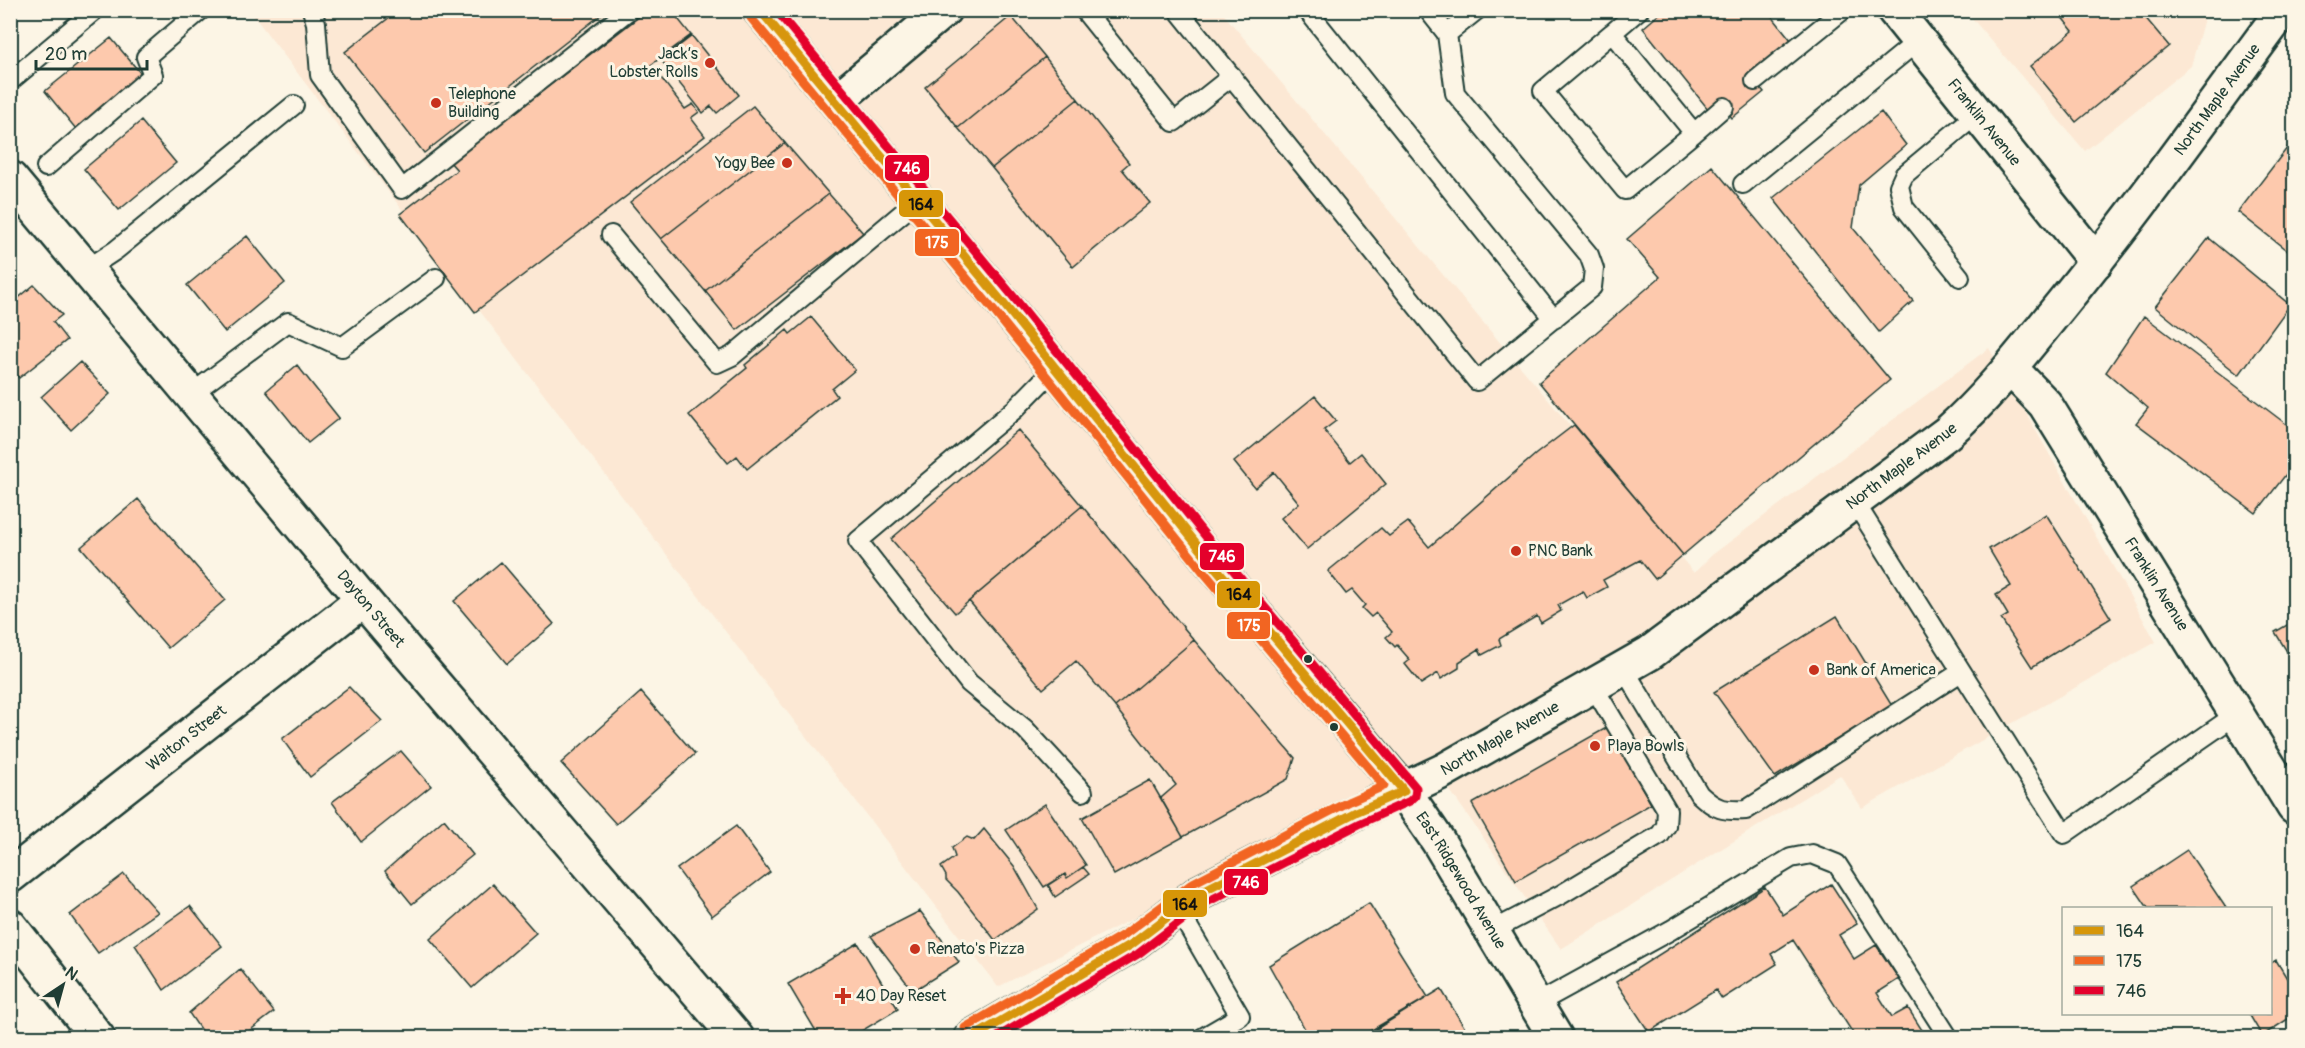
<svg xmlns="http://www.w3.org/2000/svg" width="2305" height="1048" viewBox="0 0 2305 1048" font-family="Pangolin,sans-serif">
	<style>
		.built { fill: #fce8d4 }
		.building { fill: #fdc9ad; stroke: #1f3d34; stroke-width: 1.5 }
		.lines { fill: none; stroke-linecap: round; stroke-linejoin: round }
		.lane-casing { stroke: #1f3d34; stroke-width: 22 }
		.street-casing { stroke: #1f3d34; stroke-width: 38 }
		.secondary-casing { stroke: #1f3d34; stroke-width: 38 }
		.primary-casing { stroke: #1f3d34; stroke-width: 38 }
		.lane { stroke: #fcf5e5; stroke-width: 18 }
		.street { stroke: #fcf5e5; stroke-width: 33 }
		.secondary { stroke: #fcf5e5; stroke-width: 33 }
		.primary { stroke: #fcf5e5; stroke-width: 33 }
		.bus-1-casing { stroke: #fcf5e5; stroke-width: 14 }
		.bus-2-casing { stroke: #fcf5e5; stroke-width: 14 }
		.bus-3-casing { stroke: #fcf5e5; stroke-width: 14 }
		.bus-1 { stroke: #d79608; stroke-width: 9 }
		.bus-2 { stroke: #f26522; stroke-width: 9 }
		.bus-3 { stroke: #e4002b; stroke-width: 9 }
		.poi-dot { fill: #c8321e; stroke: #fcf5e5; stroke-width: 2 }
		.bus-dot { fill: #1f3d34; stroke: #fcf5e5; stroke-width: 2 }
		.labels { text-anchor: middle; dominant-baseline: central; stroke-width: 6; stroke-linejoin: round; paint-order: stroke }
		.poi-label { font-size: 16px; fill: #1f3d34; stroke: #fcf5e5; text-anchor: start }
		.street-label { font-size: 16px; fill: #1f3d34; stroke: #fcf5e5 }
		.line-badge { stroke: #fcf5e5; stroke-width: 2 }
		.badge-label { font-size: 16px; text-anchor: middle; font-weight: bold; fill: #fff }
		.pale-badge-label { font-size: 16px; text-anchor: middle; font-weight: bold; fill: #111 }
	</style>
	<rect width="100%" height="100%" fill="#fcf5e5"/>
	<filter id="ink" filterUnits="userSpaceOnUse"><feTurbulence type="fractalNoise" baseFrequency=".0167" numOctaves="2"/><feDisplacementMap in="SourceGraphic" scale="12" xChannelSelector="R" yChannelSelector="G"/><feConvolveMatrix kernelMatrix="1 2 1 2 8 2 1 2 1" color-interpolation-filters="sRGB"/></filter>
	<g filter="url(#ink)">
		<path class="built" d="M250 11H1221L1694 573 1712 555 1989 348 2156 642 1862 808 1840 775 1561 949 1433 766 998 987Z
			M1966 11H2206L2191 66 2085 151Z"/>
		<path class="building" d="M399 10H607L424 153 345 52Z
			M648 10H671L691 35 651 65 685 109 693 104 699 112 691 118 705 136 475 312 400 214 457 170 450 162Z
			M1664 10H1767L1791 40 1749 74 1764 92 1732 118 1724 107 1708 109 1643 28Z
			M2056 10H2139L2169 46 2076 122 2030 66 2073 31Z
			M1011 16 1045 57 958 128 925 87Z
			M692 36 739 95 717 113 711 106 703 113 661 60Z
			M111 38 142 75 76 129 45 91Z
			M1045 57 1078 99 992 168 958 128Z
			M1078 99 1129 163 1122 169 1150 203 1073 267 992 168Z
			M753 106 785 143 661 239 630 202Z
			M1881 112 1906 145 1859 185 1853 228 1913 301 1879 332 1773 198Z
			M141 121 176 163 119 210 84 169Z
			M2294 139V256L2238 212Z
			M785 143 829 194 705 291 661 239Z
			M1712 166 1890 380 1683 555 1539 382 1660 277 1627 239Z
			M829 194 863 233 737 330 705 291Z
			M247 236 285 283 225 332 187 285Z
			M2209 238 2290 305 2239 375 2155 307Z
			M34 285 62 315 53 322 67 340 19 378 10 367V308L17 302 16 300Z
			M2144 316 2294 430V464L2256 513 2136 423 2148 408 2106 372Z
			M811 317 855 370 832 389 837 396 747 469 737 456 728 463 689 415 747 368 745 365 787 330 790 334Z
			M80 362 110 394 71 430 41 397Z
			M297 365 339 418 308 443 266 391Z
			M1315 396 1336 421 1324 430 1350 462 1361 453 1386 484 1307 549 1281 518 1299 503 1274 472 1255 488 1234 462Z
			M1574 425 1683 555 1655 579 1640 560 1603 580 1607 587 1587 598 1583 591 1558 605 1561 611 1541 623 1537 616 1499 639 1501 645 1482 655 1479 649 1459 662V668L1441 679 1438 673 1421 684 1405 664 1410 660 1397 645 1395 647 1386 637 1392 632 1376 613 1371 617 1362 608 1365 605 1352 590 1346 594 1328 571 1381 528 1389 536 1408 522 1429 547 1536 454Z
			M1018 430 1082 506 955 613 891 539Z
			M138 499 225 600 168 648 81 547Z
			M1082 506 1194 640 1115 707 1076 661 1043 689 969 601Z
			M2046 514 2111 618 2032 667 2001 619 2008 615 1996 595 2011 586 1989 549Z
			M501 562 554 624 507 664 454 601Z
			M1837 616 1892 706 1775 777 1714 692Z
			M2294 621V663L2275 632Z
			M1194 640 1295 758 1288 779 1183 837 1161 798 1176 785 1115 707Z
			M349 687 382 721 310 777 282 739Z
			M641 692 695 754 616 824 561 763Z
			M1608 727 1651 804 1516 881 1472 804Z
			M401 751 431 786 361 842 332 802Z
			M1150 780 1183 837 1114 875 1082 818Z
			M1045 804 1086 865 1067 878 1065 874 1044 887 1006 830Z
			M444 819 473 855 412 904 385 871Z
			M736 826 770 872 712 916 677 869Z
			M984 829 1014 866 1038 909 995 940 958 892 946 880V876L941 867 955 857 952 848 967 837 974 840Z
			M2187 850 2226 908H2148L2133 886Z
			M1083 867 1089 874 1055 897 1048 885 1065 874 1067 878Z
			M124 874 158 912 98 953 70 915Z
			M493 884 536 933 472 988 430 939Z
			M1831 884 1857 924 1839 935 1854 959 1876 945 1899 979 1877 993 1892 1017 1908 1008 1927 1038H1856L1793 940 1771 954 1777 964 1722 999 1716 990 1649 1032 1616 982 1765 887 1783 915Z
			M1369 903 1428 997 1358 1038H1310L1269 965Z
			M190 906 222 946 164 990 135 945Z
			M920 911 959 962 913 991 871 936Z
			M858 943 898 1009 850 1038H820L788 984Z
			M2276 960 2294 990V1015L2262 1036 2249 1014H2270V964Z
			M240 969 274 1012 240 1038H206L189 1013Z
			M1441 989 1471 1038H1362L1428 997Z"/>
		<g class="lines">
			<g class="lane-casing">
				<path id="lane" d="M312 10 316 23 320 75 402 189 629 10
					M1084 10 1174 122 1232 76
					M1178 10 1477 381 1592 287 1594 269 1589 255 1455 93 1447 34
					M1307 10 1554 319
					M1428 10 1447 34 1477 10
					M1639 10 1612 33 1694 133 1724 107
					M1612 33 1543 91 1625 190 1694 133
					M10 81 95 10
					M1755 81 1843 10
					M46 167 153 75 146 57 201 10
					M1743 184 1918 41
					M611 235 717 363 732 356 918 200
					M87 269 116 250 294 105
					M1960 277 1904 207 1899 186 1904 175 1977 114
					M1055 368 1015 409 858 541 969 683 1025 729 1083 792
					M191 394 288 322 342 347 436 278
					M1854 501 2064 834 2237 714
					M1624 669 1699 794C1716 810 1723 811 1746 810L1961 672
					M1178 909 1240 1016 1202 1038
					M1492 931 1562 894 1660 835 1666 826 1667 810 1593 686
					M1536 1004 1671 930 1791 858 1812 854 1837 864 1949 1038"/>
			</g>
			<g class="street-casing">
				<g id="street">
					<path d="M836 101 944 10"/>
					<path id="s1" d="M10 178 363 600 737 1038"/>
					<path id="s2" d="M2010 368 2045 404 2294 807"/>
					<path id="s3" d="M10 876 363 600"/>
					<path d="M10 926 98 1038"/>
				</g>
			</g>
			<g class="secondary-casing">
				<path id="secondary" d="M760 10 1003 303 1211 562 1404 791"/>
			</g>
			<g class="primary-casing">
				<g id="primary">
					<path id="s4" d="M1894 10 2096 262"/>
					<path id="s5" d="M1404 791 1438 841 1556 1038"/>
					<path id="s6" d="M971 1038 1132 944 1199 893 1356 812 1443 771 1650 653 1947 433C1990 395 2025 349 2061 305 2139 209 2210 109 2283 10"/>
				</g>
			</g>
			<use href="#lane" class="lane"/>
			<use href="#street" class="street"/>
			<use href="#secondary" class="secondary"/>
			<use href="#primary" class="primary"/>
			<g class="bus-1-casing">
				<path id="bus-1" d="M760 10 1003 303 1211 562 1404 791 1356 812 1199 893 1132 944 972 1038"/>
			</g>
			<g class="bus-2-casing">
				<path id="bus-2" d="M751 18 994 311 1202 570 1384 786 1350 801 1193 883 1125 934 965 1028"/>
			</g>
			<g class="bus-3-casing">
				<path id="bus-3" d="M776 10 1012 295 1220 554 1416 788 1415 796 1410 801 1361 823 1205 903 1138 954 996 1038"/>
			</g>
			<use href="#bus-1" class="bus-1"/>
			<use href="#bus-2" class="bus-2"/>
			<use href="#bus-3" class="bus-3"/>
		</g>
	</g>
	<g class="poi-dot">
		<circle cx="710" cy="63" r="6"/>
		<circle cx="436" cy="103" r="6"/>
		<circle cx="787" cy="163" r="6"/>
		<circle cx="1516" cy="551" r="6"/>
		<circle cx="1814" cy="670" r="6"/>
		<circle cx="1595" cy="746" r="6"/>
		<circle cx="915" cy="949" r="6"/>
		<path d="M840 987h6v6h6v6h-6v6h-6v-6h-6v-6h6z"/>
	</g>
	<g class="bus-dot">
		<circle cx="1308" cy="659" r="5"/>
		<circle cx="1334" cy="727" r="5"/>
	</g>
	<g class="labels">
		<g class="poi-label">
			<text x="698" y="54" text-anchor="end">Jack’s<tspan x="698" dy="18">Lobster Rolls</tspan></text>
			<text x="448" y="94">Telephone<tspan x="448" dy="18">Building</tspan></text>
			<text x="775" y="163" text-anchor="end">Yogy Bee</text>
			<text x="1528" y="551">PNC Bank</text>
			<text x="1826" y="670">Bank of America</text>
			<text x="1607" y="746">Playa Bowls</text>
			<text x="927" y="949">Renato's Pizza</text>
			<text x="856" y="996">40 Day Reset</text>
		</g>
		<g class="street-label">
			<text stroke="none"><textPath href="#s6" startOffset="1581">North Maple Avenue</textPath></text>
			<text stroke="none"><textPath href="#s4" startOffset="144">Franklin Avenue</textPath></text>
			<text stroke="none"><textPath href="#s6" startOffset="1095">North Maple Avenue</textPath></text>
			<text stroke="none"><textPath href="#s2" startOffset="262">Franklin Avenue</textPath></text>
			<text stroke="none"><textPath href="#s1" startOffset="562">Dayton Street</textPath></text>
			<text stroke="none"><textPath href="#s3" startOffset="224">Walton Street</textPath></text>
			<text stroke="none"><textPath href="#s6" startOffset="609">North Maple Avenue</textPath></text>
			<text stroke="none"><textPath href="#s5" startOffset="106">East Ridgewood Avenue</textPath></text>
		</g>
	</g>
	<g class="line-badge">
		<rect x="884" y="154" width="46" height="28" rx="6" fill="#e4002b"/>
		<rect x="898" y="189" width="46" height="29" rx="6" fill="#d79608"/>
		<rect x="914" y="228" width="46" height="29" rx="6" fill="#f26522"/>
		<rect x="1199" y="542" width="46" height="29" rx="6" fill="#e4002b"/>
		<rect x="1216" y="580" width="45" height="29" rx="6" fill="#d79608"/>
		<rect x="1226" y="611" width="45" height="29" rx="6" fill="#f26522"/>
		<rect x="1223" y="868" width="46" height="28" rx="6" fill="#e4002b"/>
		<rect x="1162" y="889" width="46" height="29" rx="6" fill="#d79608"/>
	</g>
	<g class="badge-label">
		<text x="907" y="174">746</text>
		<text x="937" y="248">175</text>
		<text x="1222" y="562">746</text>
		<text x="1249" y="631">175</text>
		<text x="1246" y="888">746</text>
	</g>
	<g class="pale-badge-label">
		<text x="921" y="210">164</text>
		<text x="1239" y="600">164</text>
		<text x="1185" y="910">164</text>
	</g>
	<rect width="2305" height="1048" fill="none" stroke="#fcf5e5" stroke-width="36"/>
	<rect x="18" y="18" width="2269" height="1012" fill="none" stroke="#1f3d34" stroke-width="2" filter="url(#ink)"/>
	<rect x="2062" y="907" width="210" height="108" fill="#fcf5e5" stroke="#a4ab9e" stroke-width="1.5"/>
	<rect x="2074" y="926" width="30" height="9" fill="#d79608" stroke="#a4ab9e" stroke-width="1.5"/>
	<text x="2116" y="937" font-size="18" fill="#1f3d34">164</text>
	<rect x="2074" y="956" width="30" height="9" fill="#f26522" stroke="#a4ab9e" stroke-width="1.5"/>
	<text x="2116" y="967" font-size="18" fill="#1f3d34">175</text>
	<rect x="2074" y="986" width="30" height="9" fill="#e4002b" stroke="#a4ab9e" stroke-width="1.5"/>
	<text x="2116" y="997" font-size="18" fill="#1f3d34">746</text>
	<g transform="translate(63 985) rotate(36)" stroke="#fcf5e5" stroke-width="4.5" paint-order="stroke">
	<path d="M0-4.5L10 22L0 15L-10 22Z" fill="#1f3d34"/>
	<text y="-9" font-size="16" font-weight="bold" text-anchor="middle" fill="#1f3d34">N</text>
	</g>
	<path d="M36 60v9h111v-9" fill="none" stroke="#1f3d34" stroke-width="3"/>
	<text x="45" y="60" font-size="18" fill="#1f3d34" stroke="#fcf5e5" stroke-width="4.5" paint-order="stroke">20 m</text>
</svg>
